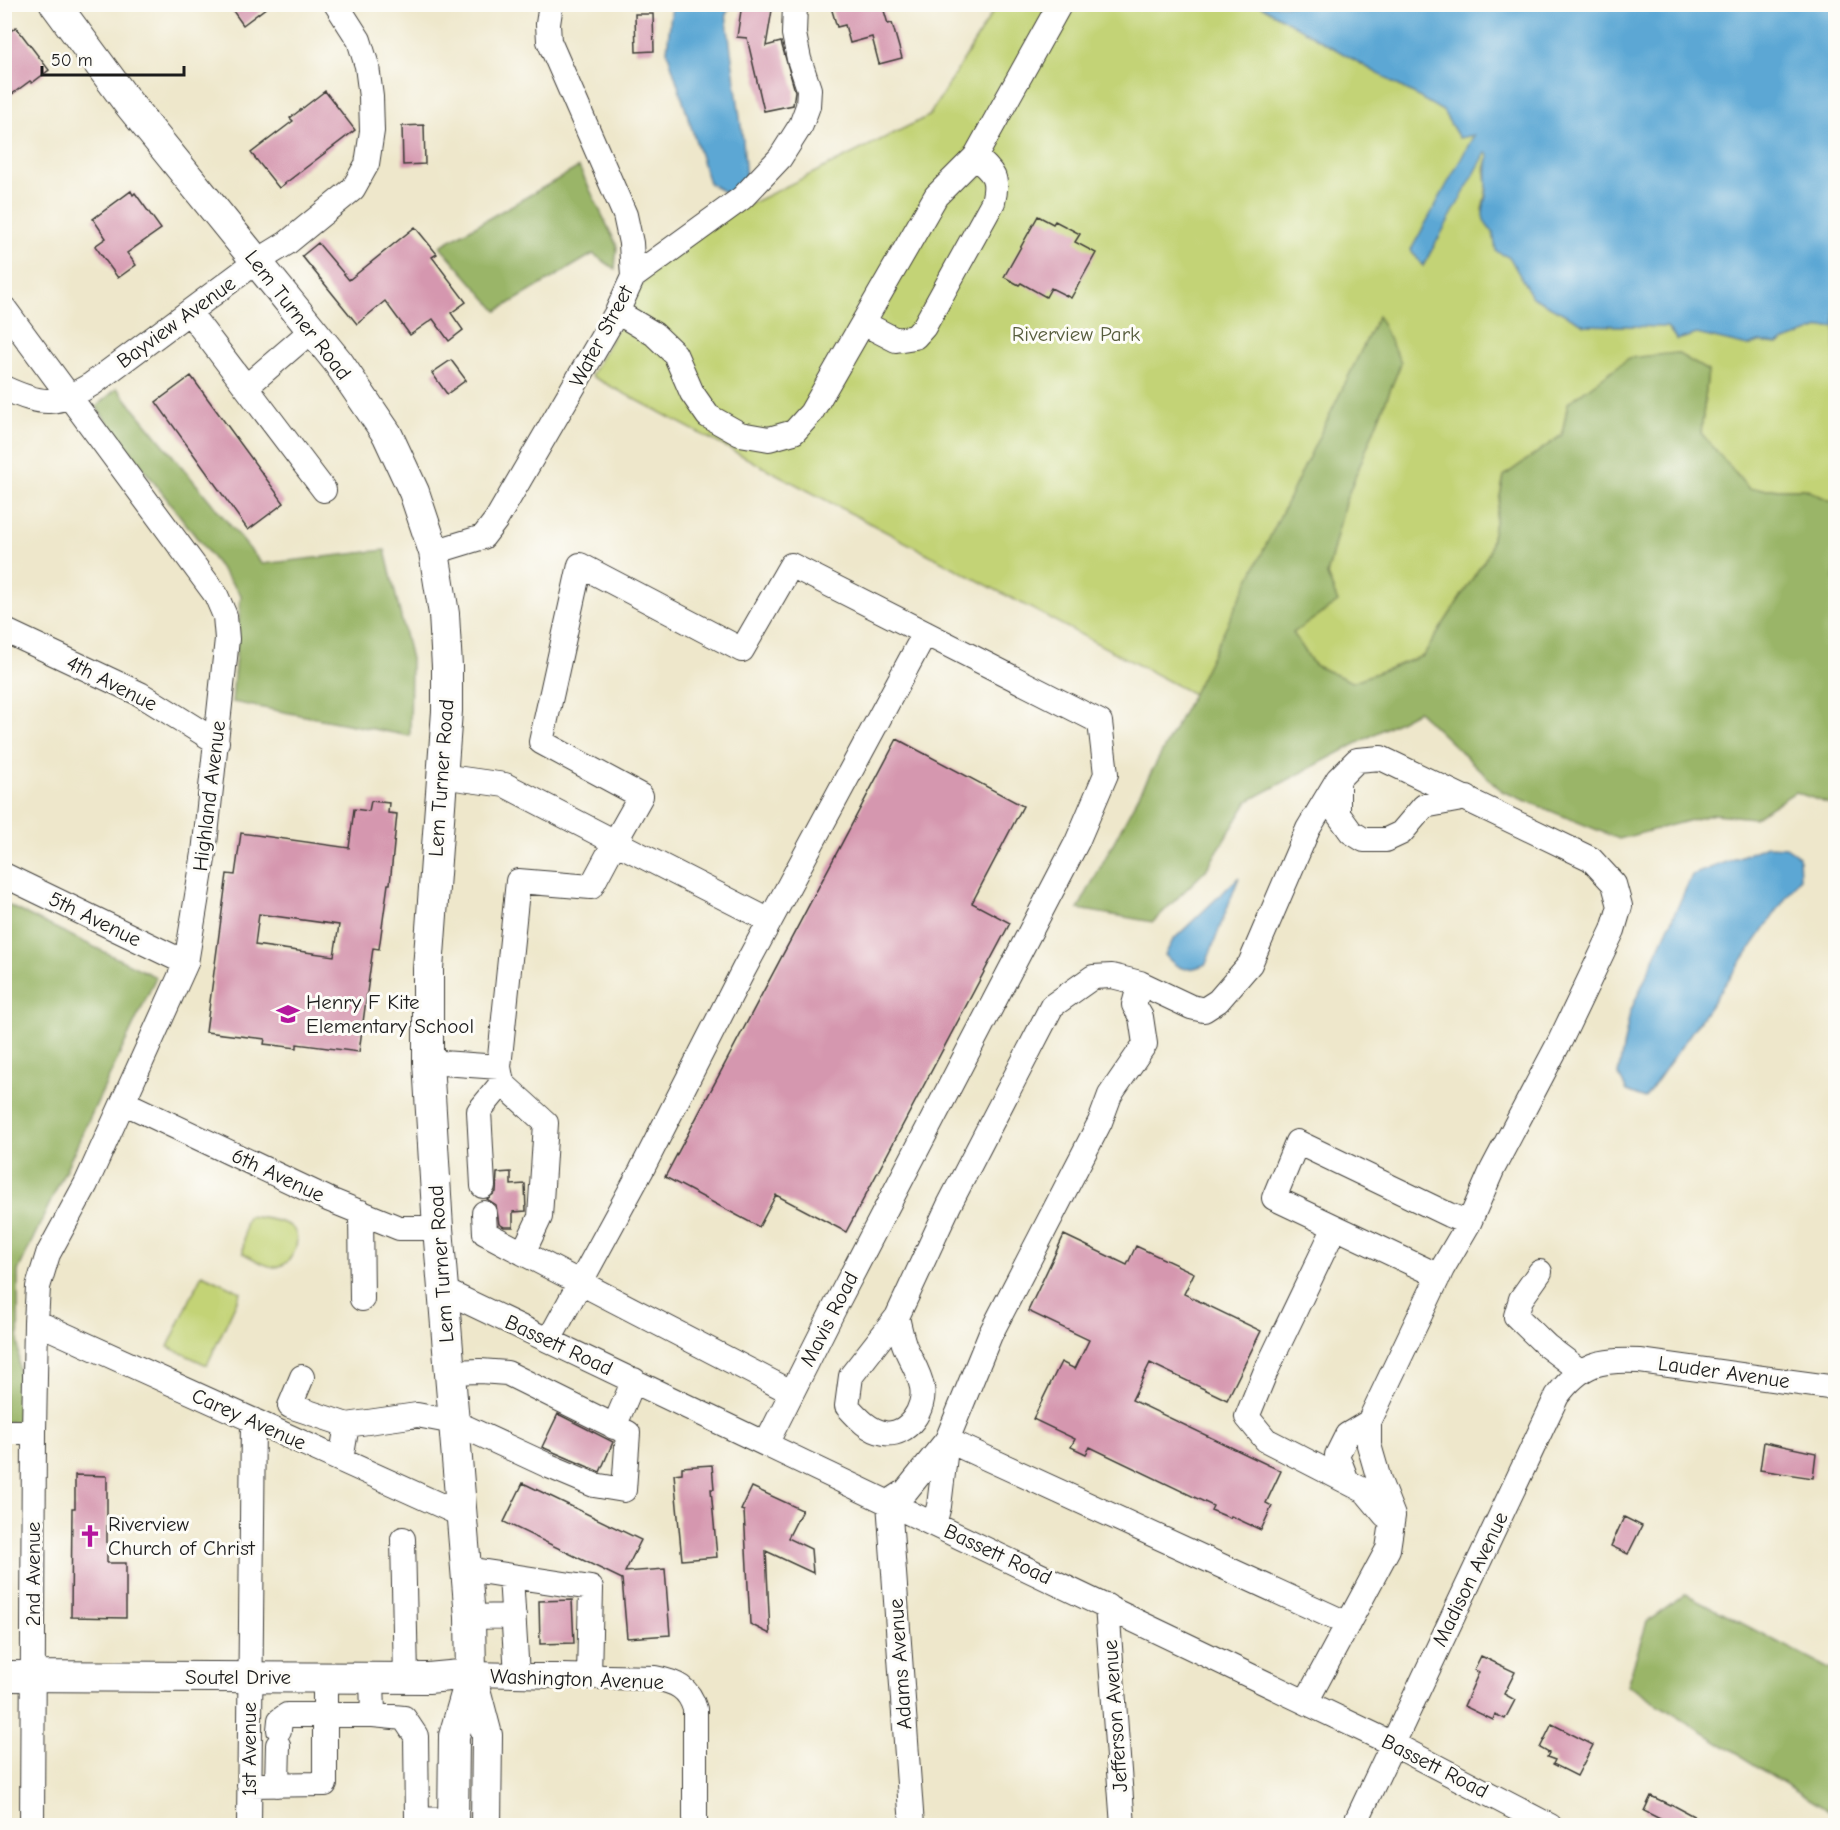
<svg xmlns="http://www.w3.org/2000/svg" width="1840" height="1830" viewBox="0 0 1840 1830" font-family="'Comic Neue',sans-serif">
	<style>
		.green { fill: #c3d376; stroke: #707849; stroke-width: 1.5 }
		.forest { fill: #9ab567; stroke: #5b6842; stroke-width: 1.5 }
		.water { fill: #5ba7d4; stroke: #3c6278; stroke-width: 1.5 }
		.building { fill: #d597af; fill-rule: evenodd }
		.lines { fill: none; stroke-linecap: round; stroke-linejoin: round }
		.minor-casing { stroke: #3c3a36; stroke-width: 26 }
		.major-casing { stroke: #3c3a36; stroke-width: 32 }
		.minor { stroke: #fff; stroke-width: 24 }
		.major { stroke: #fff; stroke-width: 30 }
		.labels { text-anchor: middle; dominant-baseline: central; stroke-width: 6; stroke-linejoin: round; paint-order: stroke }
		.street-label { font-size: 21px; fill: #1c1c1c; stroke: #fdfcf7 }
		.park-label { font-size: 21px; fill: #565c3c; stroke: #fdfcf7 }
		.poi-label { font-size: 21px; fill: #1c1c1c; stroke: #fdfcf7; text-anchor: start }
	</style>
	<rect width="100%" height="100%" fill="#fdfcf7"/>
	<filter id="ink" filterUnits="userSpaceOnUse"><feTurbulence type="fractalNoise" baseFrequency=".0167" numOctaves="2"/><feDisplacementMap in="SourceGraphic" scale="12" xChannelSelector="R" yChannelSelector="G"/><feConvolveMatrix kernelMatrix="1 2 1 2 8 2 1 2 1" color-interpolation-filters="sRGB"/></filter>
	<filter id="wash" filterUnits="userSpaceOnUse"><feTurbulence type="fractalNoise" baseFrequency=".008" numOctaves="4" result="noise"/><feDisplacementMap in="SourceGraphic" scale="24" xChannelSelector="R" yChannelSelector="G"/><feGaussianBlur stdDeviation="1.35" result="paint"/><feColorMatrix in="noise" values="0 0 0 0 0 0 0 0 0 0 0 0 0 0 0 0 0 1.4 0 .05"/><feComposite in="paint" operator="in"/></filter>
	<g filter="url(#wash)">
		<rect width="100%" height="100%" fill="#eee7cb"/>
		<path class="green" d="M997 5H1259L1443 111 1459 138 1475 135 1411 250 1423 266 1486 152 1489 155 1485 168 1487 185 1482 210 1493 232 1497 251 1510 258 1532 297 1585 325 1667 327 1677 340 1697 334 1748 346 1759 342 1778 344 1820 328 1835 326V503L1805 489H1749L1701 433 1708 371 1568 403 1562 435 1504 476 1489 553 1423 656 1352 682 1314 665 1293 633 1337 602 1327 575 1345 502 1401 363 1223 633 1193 694 591 376 663 247 929 116Z
			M249 1216C262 1218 278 1219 290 1226 306 1237 291 1269 273 1267 263 1265 252 1258 243 1253L245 1223Z
			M202 1274 241 1292 207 1365 168 1347Z"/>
		<path class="forest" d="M579 167 617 246 615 269 593 254 497 311 440 246Z
			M1378 316 1401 363 1345 502 1327 575 1338 602 1293 633 1314 665 1352 682 1423 656 1489 553 1504 476 1562 435 1568 403 1629 358 1677 353 1708 371 1701 433 1749 489H1805L1835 503V806L1795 792 1754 818 1714 814 1619 839 1502 791 1418 711 1248 801 1206 870 1153 922 1078 909 1193 694Z
			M117 388 262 564 385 550 411 659 410 736 232 702 241 595 96 407Z
			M4 903 156 977 18 1271 19 1422H4Z
			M1686 1594 1835 1672V1815L1627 1685 1647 1622Z"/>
		<path class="water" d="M672 5H732L726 14 743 140 746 180 731 196 709 183 667 51Z
			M1259 5H1835V326L1820 328 1777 344 1759 342 1748 346 1697 334 1677 340 1667 327 1585 325 1532 297 1510 258 1496 251 1493 232C1474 216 1488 203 1487 183 1487 171 1485 167 1489 155L1486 153 1423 266 1411 250 1474 135 1459 138 1443 111Z
			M1767 846 1786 847 1799 856 1800 878 1645 1098 1627 1091 1618 1074 1630 1012 1692 875Z
			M1239 877 1206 964C1187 972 1179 971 1165 955L1173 940Z"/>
		<g id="blocks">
			<path class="building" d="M228 4H271L243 25Z
				M742 4H773L766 46 781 42 795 91 793 105 764 111 747 38 737 37Z
				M830 4H882L888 24 892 23 902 58 879 64 872 37 850 43 845 25 837 27Z
				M635 14H653L654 51 636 52Z
				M16 27 49 70 32 83 30 81 4 100V36Z
				M325 91 355 130 279 188 251 153 293 121 290 118Z
				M424 125 425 164 403 165 402 126Z
				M131 191 133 195 135 193 161 229 127 253 136 265 118 278 95 246 106 238 93 219Z
				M1038 216 1053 224 1055 221 1080 234 1075 242 1096 253 1071 298 1051 288 1046 297 1021 283 1019 285 1004 277Z
				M415 227 437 254 432 257 466 302 451 313 463 330 449 341 433 319 410 335 385 301 357 324 302 256 318 243 349 280Z
				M451 360 466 380 447 394 432 373Z
				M191 376 284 503 248 530 156 402Z
				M897 739 1023 806 972 903 1010 923 846 1232 776 1195 759 1227 665 1177Z
				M371 801 389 803 388 813 397 814 390 884H388L379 949 373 948 359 1052 297 1044V1048L264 1044 265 1039 206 1032 227 874 235 875 241 833 349 848 354 809 369 811ZM259 914 339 925 334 956 255 945Z
				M511 1172V1185L525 1184 526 1211 513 1212V1227H504L499 1224 496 1205 487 1199 496 1192 497 1173Z
				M1064 1235 1127 1265 1136 1246 1194 1273 1184 1294 1261 1331 1227 1400 1150 1363 1132 1400 1281 1471 1266 1503 1272 1506 1261 1530 1231 1516 1230 1518 1211 1510 1213 1506 1090 1447 1086 1454 1071 1447 1075 1439 1033 1419 1061 1362 1075 1369 1089 1340 1028 1311Z
				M558 1414 613 1442 600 1472 542 1447Z
				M1764 1442 1816 1453 1813 1478 1760 1470Z
				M712 1465 714 1489H711L717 1557 682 1560 674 1474 682 1473V1467Z
				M75 1475 107 1476V1563H126V1618L71 1617 72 1508H75Z
				M523 1483 641 1540 625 1572 665 1569 670 1635 627 1638 622 1579 504 1522Z
				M752 1487 802 1510 788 1538 811 1549 813 1573 766 1551 770 1634 750 1624 744 1511 741 1510Z
				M1624 1517 1642 1526 1628 1554 1611 1546Z
				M572 1600 574 1643 540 1644 539 1601Z
				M1481 1656 1515 1672 1504 1694 1515 1700 1505 1719 1495 1714 1493 1720 1464 1706 1479 1672 1474 1670Z
				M1552 1724 1593 1745 1577 1776 1553 1764 1555 1760 1547 1757 1549 1753 1540 1748Z
				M1651 1796 1670 1805 1671 1804 1712 1826H1660L1662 1820 1644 1811Z"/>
		</g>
	</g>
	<g filter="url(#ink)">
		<use href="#blocks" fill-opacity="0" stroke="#3c3a36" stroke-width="1.5"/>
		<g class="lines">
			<g class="minor-casing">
				<path id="minor" d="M633 277 742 198 780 158 801 125 808 106 809 89 799 59 794 34 795 4
					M4 308 216 595 225 616 227 639 204 853 186 963 86 1184 48 1254 38 1287 36 1322 34 1432 32 1826
					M189 312 324 490
					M617 312 654 334 675 354 692 393 708 416 740 434 769 439 794 432 811 413 936 196 975 157 1060 4
					M863 323 896 340 915 337 924 327 993 202C999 178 994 173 975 157
					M246 387 312 330
					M4 388C43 406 56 406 92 384L256 262 287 243 353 189 367 164 372 131 371 97 367 66 359 40 336 4
					M434 552 483 537 496 520 617 312 633 277 631 243 625 215 549 41 548 24 551 4
					M4 630 140 694 217 742
					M441 776 505 785 615 842 591 887 518 881 499 1067 502 1083 546 1123 540 1217 523 1253 791 1392
					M1338 781V814L1351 832 1364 840H1386L1401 833 1424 806 1467 798
					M4 875 186 963
					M1140 983 1134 1005 1141 1017 1145 1044 1110 1095 1100 1122 990 1335 947 1440 1348 1624
					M428 1062 499 1067
					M123 1102 330 1200 399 1228H438
					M483 1186 479 1111 502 1083
					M361 1212 362 1299
					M484 1213 485 1233 523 1253
					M1335 1227 1265 1373 1247 1417 1266 1440 1365 1491 1385 1515
					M1540 1272 1521 1299 1516 1316 1547 1346 1580 1371
					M1439 1276 1274 1198 1297 1142 1449 1215 1469 1223
					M443 1290 1391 1743 1550 1826
					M897 1317C899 1326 901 1335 904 1344 909 1358 919 1371 922 1387 926 1408 908 1437 884 1433 868 1430 857 1417 847 1406L851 1376 897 1317 949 1205 1052 1006 1093 977 1112 976 1140 983 1191 1007 1204 1010 1218 1001 1250 964 1308 829 1338 779 1357 760 1381 758 1591 859 1614 884 1620 906 1613 930 1560 1041 1492 1170 1469 1223 1442 1269 1369 1422V1445L1380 1483 1393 1516 1388 1549 1306 1702
					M36 1322 462 1515
					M549 1340 641 1171 744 969 925 633
					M302 1377 290 1406 347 1425
					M614 1427 634 1380
					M4 1432H34
					M766 1444 837 1303 1077 842 1106 774 1100 722 791 565 742 650 580 565 541 742 641 796 615 842 770 921
					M341 1460 347 1425 417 1415 454 1422 549 1466 594 1485 624 1490 628 1433 507 1373 480 1371 450 1372
					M1347 1481 1337 1455 1347 1435 1369 1422
					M934 1524 939 1506 947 1440
					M403 1539 406 1678
					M466 1569 591 1588 589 1677
					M511 1576 517 1675
					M1107 1606 1123 1826
					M470 1617 514 1616
					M471 1674 655 1678C676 1682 689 1688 695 1709V1826
					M373 1715 404 1718 416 1736 417 1819 453 1820
					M279 1730 280 1720 287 1715H373L372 1678
					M249 1785 325 1784V1678
					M277 1785 278 1745
					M249 1826 253 1420
					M912 1826 889 1502 906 1491 947 1440
					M1354 1826 1557 1396C1582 1363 1600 1359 1640 1361L1836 1388"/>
			</g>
			<g class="major-casing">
				<path id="major" d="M55 4 128 103 338 362 387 434 414 492 434 552 444 614 447 667V711L428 969V1062L438 1228 470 1617 471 1674 487 1735 486 1826
					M4 1676 428 1678 471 1674
					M453 1826 454 1736 471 1677"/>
			</g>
			<use href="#minor" class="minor"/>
			<use href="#major" class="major"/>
		</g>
	</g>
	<defs>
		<g id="school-bare" transform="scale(1.8)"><path d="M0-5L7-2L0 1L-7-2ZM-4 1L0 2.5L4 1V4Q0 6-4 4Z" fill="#b5179e" stroke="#fdfcf7" stroke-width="2.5" paint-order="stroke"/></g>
		<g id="church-bare" transform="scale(1.8)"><path d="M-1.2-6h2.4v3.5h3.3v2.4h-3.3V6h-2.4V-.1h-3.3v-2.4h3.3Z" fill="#b5179e" stroke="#fdfcf7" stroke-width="2.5" paint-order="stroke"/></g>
	</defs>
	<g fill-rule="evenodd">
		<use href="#school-bare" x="288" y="1014"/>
		<use href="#church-bare" x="90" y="1536"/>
	</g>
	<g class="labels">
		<g class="street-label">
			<text transform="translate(298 315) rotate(52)">Lem Turner Road</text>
			<text transform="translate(176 322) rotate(-36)">Bayview Avenue</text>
			<text transform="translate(601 336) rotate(-62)">Water Street</text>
			<text transform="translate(112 683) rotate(27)">4th Avenue</text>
			<text transform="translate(441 778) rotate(-86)">Lem Turner Road</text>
			<text transform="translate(209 796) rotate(-83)">Highland Avenue</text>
			<text transform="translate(95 919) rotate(26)">5th Avenue</text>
			<text transform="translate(278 1175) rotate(25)">6th Avenue</text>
			<text transform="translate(441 1264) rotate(-94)">Lem Turner Road</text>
			<text transform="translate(829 1319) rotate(-63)">Mavis Road</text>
			<text transform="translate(559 1345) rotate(25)">Bassett Road</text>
			<text transform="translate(1724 1372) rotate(8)">Lauder Avenue</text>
			<text transform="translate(249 1419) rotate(24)">Carey Avenue</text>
			<text transform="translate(998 1554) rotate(25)">Bassett Road</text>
			<text transform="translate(33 1574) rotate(-90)">2nd Avenue</text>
			<text transform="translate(1470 1579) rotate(-64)">Madison Avenue</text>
			<text transform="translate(900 1664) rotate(-94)">Adams Avenue</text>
			<text x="238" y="1677">Soutel Drive</text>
			<text transform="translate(577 1679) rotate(2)">Washington Avenue</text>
			<text transform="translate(1115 1716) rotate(-94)">Jefferson Avenue</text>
			<text transform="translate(249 1749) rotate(-90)">1st Avenue</text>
			<text transform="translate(1435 1766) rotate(27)">Bassett Road</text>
		</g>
		<g class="park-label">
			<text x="1076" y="334">Riverview Park</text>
		</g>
		<g class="poi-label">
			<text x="306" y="1002">Henry F Kite<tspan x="306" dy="24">Elementary School</tspan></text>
			<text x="108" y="1524">Riverview<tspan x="108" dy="24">Church of Christ</tspan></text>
		</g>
	</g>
	<rect width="1840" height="1830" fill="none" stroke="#fdfcf7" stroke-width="24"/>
	<path d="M42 66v9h142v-9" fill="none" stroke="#1c1c1c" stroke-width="3"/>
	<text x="51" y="66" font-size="18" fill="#1c1c1c" stroke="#fdfcf7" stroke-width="4.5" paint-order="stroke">50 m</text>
</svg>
